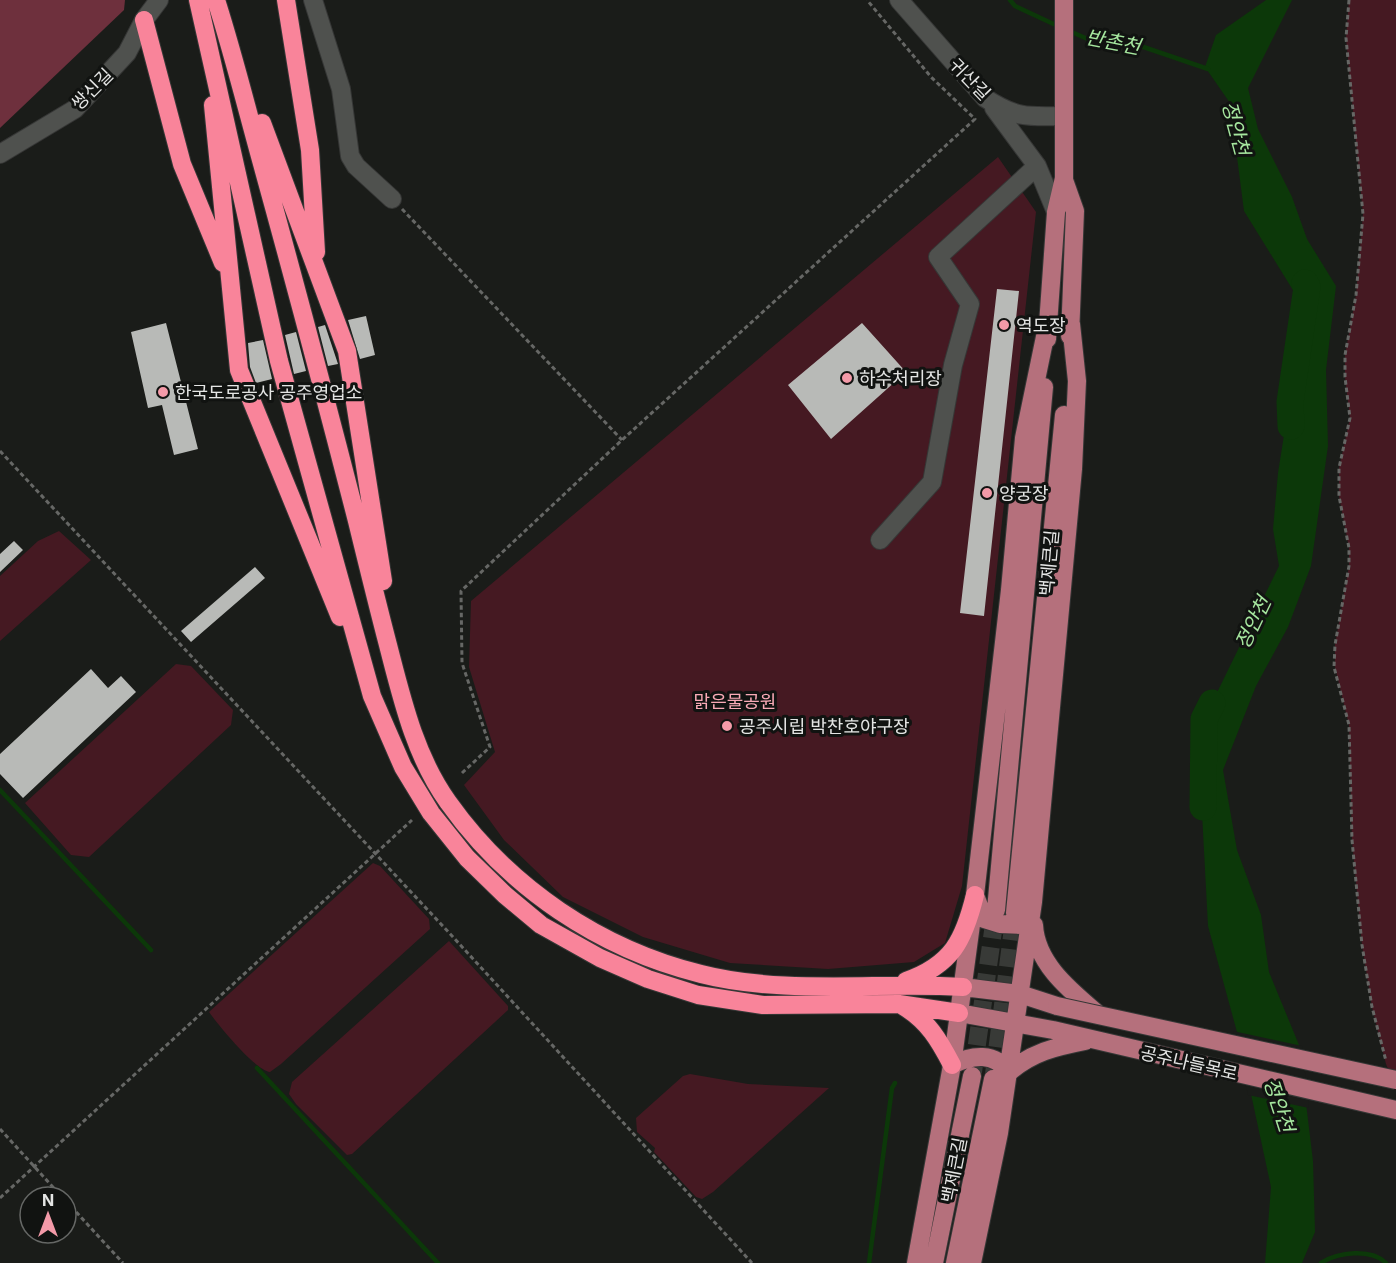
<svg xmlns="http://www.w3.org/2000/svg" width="1396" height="1263" viewBox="0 0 1396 1263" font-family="Inter,'Noto Sans KR',sans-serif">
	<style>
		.green { fill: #451922 }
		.forest { fill: #6e303d }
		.water { fill: #0c3809 }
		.pier { fill: #1a1c19 }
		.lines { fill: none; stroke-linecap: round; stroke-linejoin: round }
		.stream { stroke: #0c3809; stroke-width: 4.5 }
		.river { stroke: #0c3809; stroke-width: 27 }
		.building { fill: #b8bab7 }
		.major-tunnel { stroke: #383a37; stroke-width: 18; stroke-dasharray: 18 9; stroke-linecap: butt }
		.minor-casing { stroke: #363736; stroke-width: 20 }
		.major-casing { stroke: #363736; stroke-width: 20 }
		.highway-casing { stroke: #363736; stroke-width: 20 }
		.path { stroke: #666765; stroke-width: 3; stroke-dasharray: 4.5 3; stroke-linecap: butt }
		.minor { stroke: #4f514e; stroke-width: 18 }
		.major { stroke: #b5707c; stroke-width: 18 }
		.highway { stroke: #f9849a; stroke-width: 18 }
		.major-bridge-casing { stroke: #363736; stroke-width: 20; stroke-linecap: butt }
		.major-bridge { stroke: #b5707c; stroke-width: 18 }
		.poi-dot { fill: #f39aa8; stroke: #111311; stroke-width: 2 }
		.labels { text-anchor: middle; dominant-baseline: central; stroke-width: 6; stroke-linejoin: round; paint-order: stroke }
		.street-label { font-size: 18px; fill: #e4e5e4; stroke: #111311 }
		.poi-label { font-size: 18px; fill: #e4e5e4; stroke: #111311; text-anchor: start }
		.park-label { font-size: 18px; fill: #f9aab6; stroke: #111311 }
		.water-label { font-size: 20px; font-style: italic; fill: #a6e79f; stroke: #111311 }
	</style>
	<rect width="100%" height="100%" fill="#1a1c19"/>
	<path class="green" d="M1349 0H1396V1088L1386 1064 1372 1007 1362 945 1352 840 1349 725 1335 667V645L1349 566V548L1339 496V468L1350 418 1345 377V355L1356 295 1363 214 1346 38Z
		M998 157 1036 212 962 886 945 943 914 962 828 969 730 963 643 937 563 897 504 840 464 785 495 752 469 667 471 601Z
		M59 531 91 560 0 641V576L38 541Z
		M176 664 191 666 233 710 231 725 89 857 71 855 25 803Z
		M373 863 380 866 429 919 430 929 281 1064 270 1072C255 1070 219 1026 209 1012Z
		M449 941 508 1006V1010L352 1154 347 1155 296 1104 289 1094 292 1082Z
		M690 1074 748 1084 829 1088 713 1192 702 1199 696 1197 654 1152 655 1148 637 1132 636 1118 683 1076Z"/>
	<path class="forest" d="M0 0H125L124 10 0 128Z"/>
	<path class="water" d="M1266 0H1292L1248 88 1258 129 1292 197 1307 239 1336 286 1326 370 1328 446 1311 566 1288 627 1256 686 1223 770 1237 850 1261 915 1269 972 1299 1045 1313 1161 1315 1232 1302 1263H1265L1271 1187 1240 1043 1208 926 1201 794 1204 719 1279 566 1273 529 1278 473 1304 308 1244 211 1230 103 1205 67 1216 35Z"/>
	<path class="pier" d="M1233 1031 1302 1046 1309 1108 1248 1095Z"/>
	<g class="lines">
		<path class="stream" d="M1010 0 1015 6 1060 27
			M1067 30 1090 40H1123L1208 69
			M0 790 151 950
			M257 1068 438 1263
			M869 1263 892 1088 895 1083
			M1321 1263C1338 1252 1371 1248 1386 1263"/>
		<path class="river" d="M1291 426 1290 402 1307 287 1305 283
			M1203 807 1204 719 1212 703"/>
	</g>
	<path class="building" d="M997 289 1019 291 984 616 960 613Z
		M366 316 375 355 360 359 348 320Z
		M166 323 198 449 174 455 162 405 148 408 131 332Z
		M862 323 906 372 831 439 788 385Z
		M325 325 338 364 328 366 318 327Z
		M296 332 306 371 294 374 285 335Z
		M263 340 272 379 256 383 250 367 248 343Z
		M14 541 23 550 0 572V554Z
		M255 567 265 578 191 642 181 631Z
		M91 669 108 688 121 676 136 692 23 798 0 774V754Z"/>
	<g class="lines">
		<path class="major-tunnel" d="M973 1072 996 910
			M994 1074 1015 913"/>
		<g class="minor-casing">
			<path id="minor" d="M313 0 341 89 350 156 356 166 392 199
				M899 0 985 98C1016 118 1027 117 1063 116
				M994 108 1037 166 1056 212
				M0 154 75 109 127 53 144 20 159 0
				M880 540 932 482 953 365 970 304 938 257 1037 166"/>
		</g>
		<g class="major-casing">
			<path id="major" d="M1064 180 1075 211 1070 336
				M1047 339 1056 212 1064 178V0
				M976 898 984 919 1000 924 1021 925 1028 915
				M996 910 1044 387
				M1015 913 1064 415
				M1034 925C1036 964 1071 991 1099 1015
				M963 987 1020 994 1057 1006
				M959 1013 1053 1030 1396 1110
				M952 1065C971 1055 996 1051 1008 1073 1032 1052 1055 1047 1085 1041
				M916 1263 952 1065 975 895 1010 590 1024 438 1047 327
				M934 1263 972 1076
				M955 1263 993 1079
				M972 1263 999 1133 1033 902 1073 469 1077 381 1071 324"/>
		</g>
		<g class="highway-casing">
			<path id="highway" d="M198 0 279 361 372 696 403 767 431 813 467 858 505 895 541 925 600 958 648 979 698 995 763 1005 899 1004 959 1013
				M216 0C234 56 248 114 264 171 296 287 327 404 357 521 367 562 377 603 388 645 402 699 415 756 448 802 509 888 600 949 701 974 782 995 879 982 963 987
				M286 0 310 150 316 252
				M144 20 182 164 223 263
				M213 105 239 370 340 617
				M262 123 347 351 383 581
				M906 981C952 965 964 940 975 895
				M903 1006C928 1021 939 1040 952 1065"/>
		</g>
		<path class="path" d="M1349 0 1346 38 1363 214 1356 295 1345 355V377L1350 418 1339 468V496L1349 548V566L1335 645 1334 667 1349 725 1352 840 1362 945 1372 1007 1386 1061
			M402 209 622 440
			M0 451 453 937 752 1263
			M462 773 490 747 462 663 461 591 622 440 975 119 931 77 867 0
			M0 1129 62 1197
			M0 1198 412 820
			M66 1201 123 1263"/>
		<use href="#minor" class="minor"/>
		<use href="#major" class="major"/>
		<use href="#highway" class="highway"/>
		<g class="major-bridge-casing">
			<path id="major-bridge" d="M1057 1006 1396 1080"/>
		</g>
		<use href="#major-bridge" class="major-bridge"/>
	</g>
	<g class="poi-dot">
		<circle cx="1004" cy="325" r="6"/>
		<circle cx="847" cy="378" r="6"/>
		<circle cx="163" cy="392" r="6"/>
		<circle cx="987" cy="493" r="6"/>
		<circle cx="727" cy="726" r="6"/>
	</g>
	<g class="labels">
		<g class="street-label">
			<text transform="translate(970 79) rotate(46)">귀산길</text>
			<text transform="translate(92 89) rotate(-45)">쌍신길</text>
			<text transform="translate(1049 563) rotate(-85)">백제큰길</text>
			<text transform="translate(1189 1063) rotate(13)">공주나들목로</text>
			<text transform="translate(954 1170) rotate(-79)">백제큰길</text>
		</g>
		<g class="poi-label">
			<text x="1016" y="325">역도장</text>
			<text x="859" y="378">하수처리장</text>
			<text x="175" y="392">한국도로공사 공주영업소</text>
			<text x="999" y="493">양궁장</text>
			<text x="739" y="726">공주시립 박찬호야구장</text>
		</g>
		<g class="park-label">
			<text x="735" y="701">맑은물공원</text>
		</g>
		<g class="water-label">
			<text transform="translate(1113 42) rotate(11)">반촌천</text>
			<text transform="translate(1236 128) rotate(75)">정안천</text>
			<text transform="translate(1253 623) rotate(-64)">정안천</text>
			<text transform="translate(1279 1105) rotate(72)">정안천</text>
		</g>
	</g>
	<g transform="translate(48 1215)"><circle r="28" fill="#111311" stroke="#656765" stroke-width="1.5"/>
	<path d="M0-4.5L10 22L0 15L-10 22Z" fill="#f39aa8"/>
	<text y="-9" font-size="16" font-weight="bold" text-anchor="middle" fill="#e4e5e4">N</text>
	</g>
</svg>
